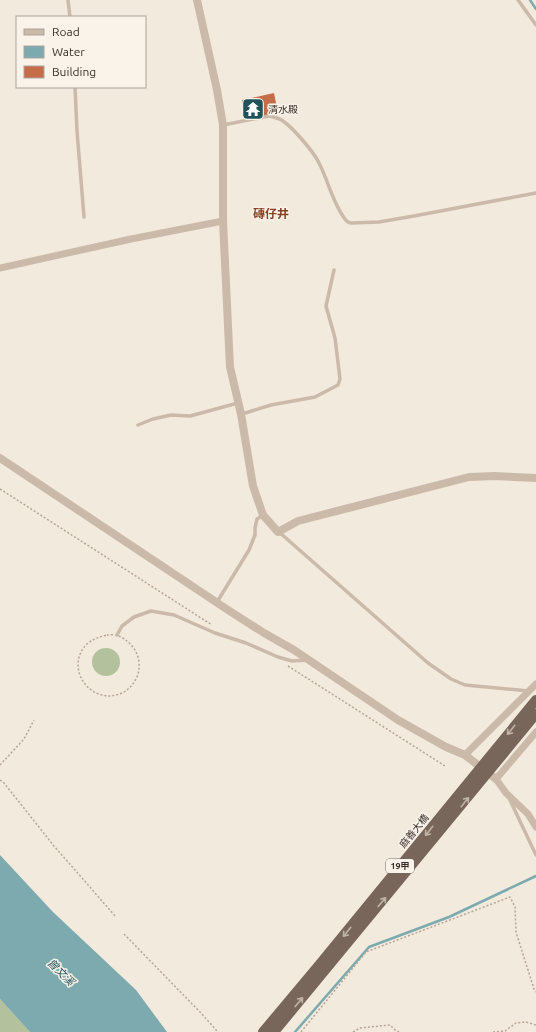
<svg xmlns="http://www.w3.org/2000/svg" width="536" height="1032" viewBox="0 0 536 1032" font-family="Ubuntu,'Noto Sans TC',sans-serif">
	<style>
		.green { fill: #b3c19d }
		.water { fill: #7caaaf }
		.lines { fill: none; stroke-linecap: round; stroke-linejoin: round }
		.stream { stroke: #7caaaf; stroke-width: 2.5 }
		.building { fill: #c56d49 }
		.path { stroke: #b6a493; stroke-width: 1.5; stroke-dasharray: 2 2; stroke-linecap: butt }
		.service { stroke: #cbbaa9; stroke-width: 3.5 }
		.minor { stroke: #cbbaa9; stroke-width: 7 }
		.tertiary { stroke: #cbbaa9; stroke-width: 8 }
		.primary-bridge { stroke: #79665a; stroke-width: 10 }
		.oneway { stroke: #c0b4a9 }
		.labels { text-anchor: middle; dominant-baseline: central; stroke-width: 3; stroke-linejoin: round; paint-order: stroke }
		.shield { fill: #faf3ea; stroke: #726963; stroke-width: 1 }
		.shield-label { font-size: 9px; font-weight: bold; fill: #382e29 }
		.poi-label { font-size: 10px; fill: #382e29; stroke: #faf3ea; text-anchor: start }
		.street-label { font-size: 10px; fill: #382e29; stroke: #faf3ea }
		.water-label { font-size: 11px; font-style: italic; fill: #1f5259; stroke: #faf3ea }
		.quarter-label { font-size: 12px; font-weight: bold; fill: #864022; stroke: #faf3ea }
	</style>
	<rect width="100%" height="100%" fill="#f2eadd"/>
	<path class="green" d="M92 662a14 14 0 1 1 28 0a14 14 0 1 1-28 0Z
		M0 999 30 1032H0Z"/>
	<path class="water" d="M0 855 53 912 136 990 167 1032H30L0 999Z"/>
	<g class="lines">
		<path class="stream" d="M530 0 536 9
			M295 1032 369 947 449 917 536 876"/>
	</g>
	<path class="building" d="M274 93 278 113 252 118 249 104 243 105 242 100Z"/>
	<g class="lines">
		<path class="path" d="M0 489 212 625
			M107 635C110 635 115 634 119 636 130 641 139 652 139 664 140 674 135 683 128 689 124 693 117 695 111 696 83 697 67 663 87 644 93 639 99 637 107 635Z
			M288 666 445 766
			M0 765 24 739 34 720
			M0 780 4 783 54 846 116 917
			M124 934 200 1012 218 1032
			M301 1032 366 952 510 897 515 907 516 932 534 989 536 992
			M353 1032 360 1028 390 1025 395 1030 399 1032
			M493 1032 505 1031 516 1023 526 1022 536 1025"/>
		<path class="service" d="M68 0 70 17
			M518 0 536 25
			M75 87 77 131 84 217
			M223 125 269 116C274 117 279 118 283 121 293 128 314 152 319 163 328 180 333 204 345 219 347 222 349 223 352 223L379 222 414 216 536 193
			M242 414 271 405 315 397 338 385 340 379 335 338 326 306 334 270
			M138 425 153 419 171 415 190 416 238 403
			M279 532 428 663 451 679 465 685 529 691
			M217 602 249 550 255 535V528L257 519 263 515
			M117 635 122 626 134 617 151 611 174 615 215 633 246 643 278 657 292 661 308 660
			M509 798 536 855"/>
		<path class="minor" d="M0 268 131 239 223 221
			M536 732 496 779 506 793 528 814 536 827
			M465 755 536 684"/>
		<path class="tertiary" d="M197 0 217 90 223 125V221L230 367 241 414 253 486 263 515 278 532 298 521 469 477 495 476 536 478
			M0 458 228 610 264 633 294 650 398 720 446 747 465 755 496 779"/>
		<path class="primary-bridge" d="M263 1032 320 964 536 700
			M274 1032 536 714"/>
	</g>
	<defs><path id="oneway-shaft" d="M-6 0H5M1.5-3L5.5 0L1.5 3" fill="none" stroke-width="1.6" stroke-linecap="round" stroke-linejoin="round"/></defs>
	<g class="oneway">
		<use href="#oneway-shaft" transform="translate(511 730) rotate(129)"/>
		<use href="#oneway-shaft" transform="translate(465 802) rotate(-51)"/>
		<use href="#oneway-shaft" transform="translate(429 831) rotate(129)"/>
		<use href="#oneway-shaft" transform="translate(382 902) rotate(-50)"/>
		<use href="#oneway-shaft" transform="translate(347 932) rotate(129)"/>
		<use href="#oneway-shaft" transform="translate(299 1002) rotate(-50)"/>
	</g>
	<defs>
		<g id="temple-square" transform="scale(1.15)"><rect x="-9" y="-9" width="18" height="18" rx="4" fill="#1f5259" stroke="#faf3ea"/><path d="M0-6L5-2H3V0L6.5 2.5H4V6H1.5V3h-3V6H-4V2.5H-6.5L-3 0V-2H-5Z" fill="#fff"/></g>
	</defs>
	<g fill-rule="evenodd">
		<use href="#temple-square" x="253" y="109"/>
	</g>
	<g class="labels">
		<rect class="shield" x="386" y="859" width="28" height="14" rx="3"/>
		<g class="shield-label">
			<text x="400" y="866">19甲</text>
		</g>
		<g class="poi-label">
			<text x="268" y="109">清水殿</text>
		</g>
		<g class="street-label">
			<text transform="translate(414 831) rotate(-51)">麻善大橋</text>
		</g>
		<g class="water-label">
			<text transform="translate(61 972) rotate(45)">曾文溪</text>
		</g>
		<g class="quarter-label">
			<text x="271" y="213">磚仔井</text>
		</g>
	</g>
	<rect x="16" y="16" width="130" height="72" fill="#faf3ea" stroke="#aca49d"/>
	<rect x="24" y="29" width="20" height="6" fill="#cbbaa9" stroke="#aca49d"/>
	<text x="52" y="36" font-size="12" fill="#382e29">Road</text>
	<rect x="24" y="46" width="20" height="12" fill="#7caaaf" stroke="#aca49d"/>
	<text x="52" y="56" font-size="12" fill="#382e29">Water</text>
	<rect x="24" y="66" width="20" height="12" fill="#c56d49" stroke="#aca49d"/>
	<text x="52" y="76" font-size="12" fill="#382e29">Building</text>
</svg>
